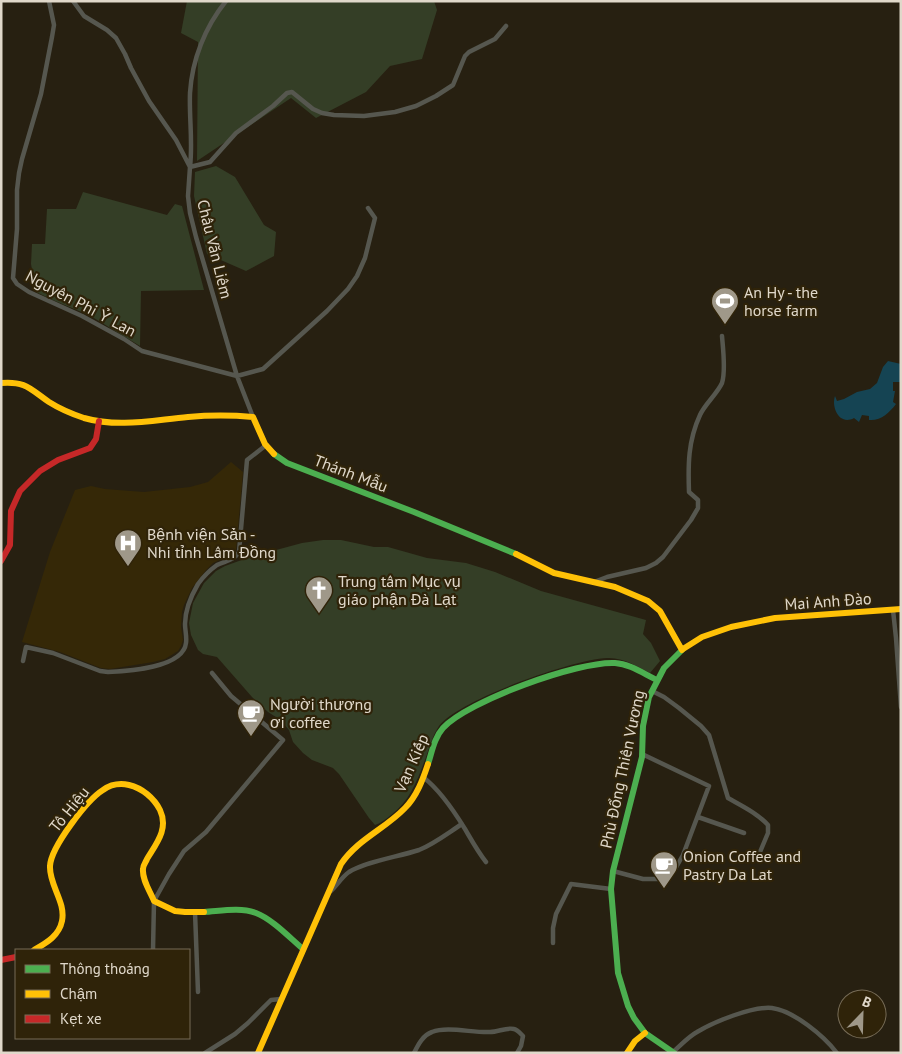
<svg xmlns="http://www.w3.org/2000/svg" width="902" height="1054" viewBox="0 0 902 1054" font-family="'PT Sans',sans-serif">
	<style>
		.built { fill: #352807 }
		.green { fill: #343e26 }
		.water { fill: #154453 }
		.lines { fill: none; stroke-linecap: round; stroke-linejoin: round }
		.street { stroke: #56574f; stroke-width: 4.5 }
		.fast { stroke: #4caf50; stroke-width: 6 }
		.slow { stroke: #ffc107; stroke-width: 6 }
		.jam { stroke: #c62828; stroke-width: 6 }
		.labels { text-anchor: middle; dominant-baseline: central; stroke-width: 4.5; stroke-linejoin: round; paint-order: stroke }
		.street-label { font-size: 16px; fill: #e0d8ca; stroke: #2f2309 }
		.poi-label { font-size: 16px; fill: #e0d8ca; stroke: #2f2309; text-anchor: start }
	</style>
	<rect width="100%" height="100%" fill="#272011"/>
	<path class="built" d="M231 462 243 472 236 550 233 554 213 563 206 570 192 588 184 605 182 612 181 627 183 640 181 646 178 651 165 659 153 662 110 669 101 668 60 652 22 642 50 552 75 490 91 486 105 489 144 492 190 487 208 482Z"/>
	<path class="green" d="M187 1H434L437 10 422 59 390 66 366 92 316 118 291 98 197 161 198 42 181 33Z
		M216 166 235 177 264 225 276 232 274 256 246 271 207 254 194 196 195 172Z
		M83 192 167 215 175 204 182 206 204 290 141 291 140 346 89 315 55 301 36 292 31 264 32 244H45L47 209H76Z
		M323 540H341L374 547H388L427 558 466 563 495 572 541 591 646 620 643 634 651 643 660 661 650 673C637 666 622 657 607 658 574 659 458 700 439 726 433 735 430 746 426 757 418 779 410 801 391 815 386 819 381 823 375 825L369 818 339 774 333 768 312 760 303 753 293 742 289 730 279 719 268 712 252 697 217 657 203 654 198 650 191 635 189 623 193 603 204 583 216 571 225 566 250 557 302 543Z"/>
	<path class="water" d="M888 361 901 364V382H893V391H895L893 402 896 404C889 413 881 421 869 420V416L862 415 859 422 854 418C840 426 831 408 835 396L837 401 844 399 857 392 870 389 877 383 883 367Z"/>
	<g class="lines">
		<path class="street" d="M49 1 54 25 52 37 41 94 22 159 19 173 17 190V229L13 278 17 284 29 292 82 316 124 339 142 351 237 376 263 369 327 311 348 289 357 276 365 258 375 218 368 208
			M73 1 84 16 107 30 116 38 125 54 131 68 149 101 176 140 190 167 188 196 190 213 196 237 237 376 253 417
			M226 1C205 27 192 60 190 93 189 118 193 142 190 167L210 162 236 133 273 106 287 93 292 92 313 109 322 113 334 115 364 116 395 112 416 106 436 96 453 85 465 56 469 52 495 39 506 26
			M594 582 607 577 646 568 656 563 663 557 691 520 698 508V500L689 492C688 465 688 441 700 415 705 404 717 394 722 383 726 371 723 349 722 336
			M893 610 896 638 901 707
			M23 661 26 647 53 653 100 671 108 672C128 671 183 668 186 643 187 637 185 630 185 624 185 610 191 596 198 584 203 577 210 570 217 565 225 561 235 560 239 552L247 460 265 446
			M652 691 664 697 679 708 701 726 709 735 728 798C742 806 757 813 768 825V833L760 852
			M423 777C440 790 454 811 465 829 472 841 478 852 486 862
			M698 817 744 833
			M613 871 643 879H661L674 871 683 855 709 786 642 754
			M331 891C337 885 342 877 349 872 367 861 398 857 419 850 434 844 448 833 462 824
			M195 912 198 992
			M553 943V928L556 914 571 884 611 889
			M153 950 154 901 169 874 184 851 206 832 283 740 231 696 212 673
			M673 1052C681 1045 688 1037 697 1032 714 1022 752 1006 772 1008 794 1011 824 1036 837 1053
			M205 1053 235 1034 248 1023 271 1000 281 999
			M414 1053C418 1045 423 1035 432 1032 447 1026 473 1033 490 1032 498 1032 507 1027 514 1029 518 1030 520 1033 523 1036L521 1046 517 1053"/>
		<path class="fast" d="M274 454 287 463 414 512 516 554
			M428 764C432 752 434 738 443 728 468 701 578 661 615 663 630 664 644 674 657 680
			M204 912C221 911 240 907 256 913 272 919 290 938 303 949
			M674 1053 645 1033 634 1018 628 1006 618 973 611 889 613 871 642 757 643 726 649 697 664 668 683 649"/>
		<path class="slow" d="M1 383C26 381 30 389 49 402 60 409 72 414 84 418 119 428 153 420 188 417 210 415 231 415 253 417L265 444 274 454
			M516 554 554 573 615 587 648 601 660 611 682 650
			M683 649 702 637 731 627 775 618 901 609
			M34 950C46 943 59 936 62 921 66 902 49 885 50 866 51 847 87 800 103 790 110 785 120 783 129 785 142 788 154 798 160 810 169 829 156 844 147 859 146 862 143 865 143 869 142 880 150 891 154 901L175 911 185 912H204
			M258 1053 341 864C358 839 385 829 405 808 417 796 423 779 428 764
			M627 1053 635 1041 645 1033"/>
		<path class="jam" d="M1 561 10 545 11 511 20 491 40 471 58 460 90 448 96 439 99 421
			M1 960 16 957"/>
	</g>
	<defs>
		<g id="stadium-pin" transform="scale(1.4375)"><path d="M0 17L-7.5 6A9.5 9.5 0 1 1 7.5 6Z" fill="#9f9889" stroke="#2f2309"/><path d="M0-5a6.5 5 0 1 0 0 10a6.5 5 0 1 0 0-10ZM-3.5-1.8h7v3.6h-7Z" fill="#fff"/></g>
		<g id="hospital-pin" transform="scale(1.4375)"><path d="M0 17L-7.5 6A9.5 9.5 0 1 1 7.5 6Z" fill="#9f9889" stroke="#2f2309"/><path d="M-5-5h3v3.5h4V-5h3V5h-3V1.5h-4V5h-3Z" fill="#fff"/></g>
		<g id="church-pin" transform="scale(1.4375)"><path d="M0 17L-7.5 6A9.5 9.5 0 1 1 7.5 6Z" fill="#9f9889" stroke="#2f2309"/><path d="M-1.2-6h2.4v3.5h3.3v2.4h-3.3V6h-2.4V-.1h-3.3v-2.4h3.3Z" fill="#fff"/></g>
		<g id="cafe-pin" transform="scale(1.4375)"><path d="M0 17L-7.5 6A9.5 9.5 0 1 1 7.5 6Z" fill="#9f9889" stroke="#2f2309"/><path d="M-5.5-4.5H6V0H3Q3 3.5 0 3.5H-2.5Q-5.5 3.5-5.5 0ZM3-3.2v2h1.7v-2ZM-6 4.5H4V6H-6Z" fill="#fff"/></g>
	</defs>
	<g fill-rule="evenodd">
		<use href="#stadium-pin" x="725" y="301"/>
		<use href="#hospital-pin" x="128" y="543"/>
		<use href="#church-pin" x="319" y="590"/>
		<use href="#cafe-pin" x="251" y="713"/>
		<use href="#cafe-pin" x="664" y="865"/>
	</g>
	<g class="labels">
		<g class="street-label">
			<text transform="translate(215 249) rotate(76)">Châu Văn Liêm</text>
			<text transform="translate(81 303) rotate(28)">Nguyên Phi Ỷ Lan</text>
			<text transform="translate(351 473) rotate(21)">Thánh Mẫu</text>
			<text transform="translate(828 601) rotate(-4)">Mai Anh Đào</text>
			<text transform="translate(411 763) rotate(-66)">Vạn Kiếp</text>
			<text transform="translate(622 769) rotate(-78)">Phù Đổng Thiên Vương</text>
			<text transform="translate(69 809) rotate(-51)">Tô Hiệu</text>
		</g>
		<g class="poi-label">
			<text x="744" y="292">An Hy - the<tspan x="744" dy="18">horse farm</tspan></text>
			<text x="147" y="534">Bệnh viện Sản -<tspan x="147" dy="18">Nhi tỉnh Lâm Đồng</tspan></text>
			<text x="338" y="581">Trung tâm Mục vụ<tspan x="338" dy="18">giáo phận Đà Lạt</tspan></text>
			<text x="270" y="704">Người thương<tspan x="270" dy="18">ơi coffee</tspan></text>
			<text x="683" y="856">Onion Coffee and<tspan x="683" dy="18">Pastry Da Lat</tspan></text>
		</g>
	</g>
	<rect width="902" height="1054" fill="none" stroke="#e0d8ca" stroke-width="5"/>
	<rect x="15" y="949" width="175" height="90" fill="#2f2309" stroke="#766b56"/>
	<rect x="25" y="965" width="25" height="8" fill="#4caf50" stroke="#766b56"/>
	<text x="60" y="974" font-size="15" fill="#e0d8ca">Thông thoáng</text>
	<rect x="25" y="990" width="25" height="8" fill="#ffc107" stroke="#766b56"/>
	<text x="60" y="999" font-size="15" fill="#e0d8ca">Chậm</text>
	<rect x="25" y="1015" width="25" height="8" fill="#c62828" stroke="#766b56"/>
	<text x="60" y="1024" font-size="15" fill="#e0d8ca">Kẹt xe</text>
	<g transform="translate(862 1014) rotate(23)"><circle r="24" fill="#2f2309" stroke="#766b56"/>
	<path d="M0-4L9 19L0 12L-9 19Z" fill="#9f9889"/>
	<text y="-8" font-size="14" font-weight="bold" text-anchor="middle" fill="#e0d8ca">B</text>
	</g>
</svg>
